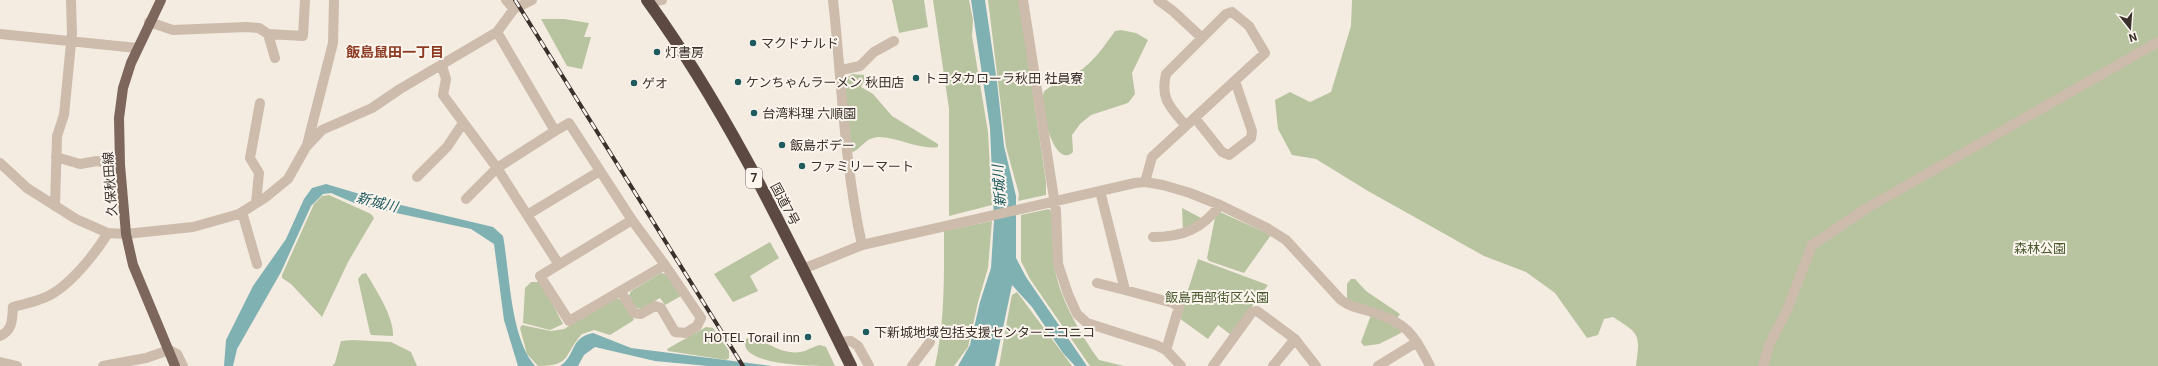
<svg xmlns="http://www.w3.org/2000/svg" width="2158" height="366" viewBox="0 0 2158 366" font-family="Roboto,'Noto Sans JP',sans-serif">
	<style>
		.green { fill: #b8c4a0 }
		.water { fill: #7fb0b2 }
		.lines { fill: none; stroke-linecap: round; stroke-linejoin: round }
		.minor { stroke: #cdbbac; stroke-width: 10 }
		.major { stroke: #7d675c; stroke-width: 10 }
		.highway { stroke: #5c4a42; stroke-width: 12 }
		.rail-casing { stroke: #3b302b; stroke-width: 4 }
		.rail { stroke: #fbf5ee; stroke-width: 2.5; stroke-dasharray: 8; stroke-linecap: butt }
		.poi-dot { fill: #1f5a5e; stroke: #fbf5ee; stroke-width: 1.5 }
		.labels { text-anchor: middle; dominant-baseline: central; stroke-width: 4; stroke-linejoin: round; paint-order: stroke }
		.shield { fill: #fbf5ee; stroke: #756b66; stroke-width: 1 }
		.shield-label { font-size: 12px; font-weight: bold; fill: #3b302b }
		.poi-label { font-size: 13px; fill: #3b302b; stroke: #fbf5ee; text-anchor: start }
		.street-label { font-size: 13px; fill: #3b302b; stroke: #fbf5ee }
		.park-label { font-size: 13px; fill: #4a5a2e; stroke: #fbf5ee }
		.neighbourhood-label { font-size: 14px; font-weight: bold; fill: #8c3b22; stroke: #fbf5ee }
		.water-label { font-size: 14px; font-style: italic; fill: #1f5a5e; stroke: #fbf5ee }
	</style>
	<rect width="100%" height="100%" fill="#f4ebe1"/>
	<path class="green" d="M892 0H924L928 27 899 33Z
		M933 0H969L973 20 972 36 988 132 992 205 949 216V109Z
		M988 0H1019L1046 182V195L1018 201 1019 194 1006 147Z
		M1352 0H2158V366H1636C1640 334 1641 335 1613 317L1604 319 1598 335 1587 338 1555 293 1526 272 1484 256 1368 191 1316 159 1292 155 1278 129 1275 100 1290 92 1310 102 1331 92 1351 26Z
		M541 19H564L589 23 584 37H591L582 69 567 66Z
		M1121 30 1136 33 1148 40 1132 73 1135 94 1128 103 1091 115 1080 124 1072 135 1073 152C1054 171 1038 103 1044 92 1047 87 1072 76 1078 72 1094 62 1104 46 1115 31Z
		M852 74 864 75 865 79 861 87 873 94 892 116 938 144V147C919 151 889 133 873 138 865 140 861 148 853 152L851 151 845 79Z
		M329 195 371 214 374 218 348 262 322 317 291 284 282 278V275L314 204 322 196Z
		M1182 208 1205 220 1183 231Z
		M1049 209 1052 212C1053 228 1052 245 1054 262 1057 294 1080 334 1099 360L1124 366H1090L1030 279 1021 261V215Z
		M1220 212 1271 235 1244 273 1209 261 1207 258 1215 218Z
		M992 221 988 268 978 302 968 347 954 366H935C945 320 944 278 944 231Z
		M770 242 779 258 750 276 758 291 733 302 714 274Z
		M1198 259 1268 285 1231 335 1218 325 1208 339 1179 318Z
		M661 273 666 274 681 296 665 305 660 298 641 309 635 307 629 296 631 291Z
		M362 274 366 273C376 290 394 317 393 336L371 335 370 333 358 279Z
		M1351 279H1355L1366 291 1400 314 1398 317 1396 319 1351 305 1347 299V284Z
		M531 282H541L563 324 550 330 523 323 525 288Z
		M1017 292 1072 366H999L1011 299 1012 295Z
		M616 298 623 301 634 320 610 335 594 330 582 334C563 355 572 366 538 366L527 354 520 328 522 325 551 331 564 329Z
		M1371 315 1402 329 1401 333 1379 344 1364 346 1361 342Z
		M706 327 713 328 729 351V358L726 360 668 351 667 349Z
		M751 337C768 342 781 355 800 352 808 351 813 346 820 345L826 347 835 366C816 366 735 366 746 339Z
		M353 340 391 342 411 352 417 366H332L335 363 341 341Z"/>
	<path class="water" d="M971 0H985L997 82 1004 146 1016 196V258L1026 277 1087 366H1075L1063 353 1032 307 1012 285 995 366H958L970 345 980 302 991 268 994 220 990 128Z
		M326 184 380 200 493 227 503 236C510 274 510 337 535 366H518L504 320 494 244 471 229 359 205 331 193 323 194 311 206 281 272 237 349 233 366H224L226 340 253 286 286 239 304 199 312 188Z
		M593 333 631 348 772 366H708L655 361 595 347 584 355 578 366H560C576 356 570 337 593 333Z"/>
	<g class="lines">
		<path class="minor" d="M506 0 514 9
			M833 0C842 82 844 164 862 245
			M1023 0 1056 211 1058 264 1068 294 1077 314 1087 323 1156 345 1166 350 1181 366
			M1158 0 1173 11 1202 38
			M649 3 662 0
			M149 22 173 30 246 27 259 28 268 34 303 36 305 0
			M0 34 137 48
			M268 34 275 58
			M442 66 446 79 443 95 497 168 558 263
			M841 70 860 66 874 52 894 41
			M1195 118 1222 152 1229 155 1251 138 1252 131 1235 81
			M555 131 569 123 632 220 665 265 701 318 697 326 686 333 675 332 661 308 655 306 641 314 634 313 621 292
			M307 145 333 43 334 0
			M56 157 80 164 97 161 120 165
			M0 163 27 188 76 219 108 233 126 234 193 227 239 214 266 197 288 179 306 147 322 130 372 108 400 89 497 32 514 9 532 0
			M417 177 447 147 463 123
			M1145 182 1152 157 1265 53 1249 26 1232 12 1226 14 1166 74C1160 99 1170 107 1186 126
			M1100 191 1125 290 1173 303 1179 307 1166 350
			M466 199 497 168 555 131 497 32
			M256 203 259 173 250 158 260 103
			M55 206 57 136 64 115 72 33 71 0
			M242 212 257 264
			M527 215 600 171
			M632 220 540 276 569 321 665 265
			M1153 237C1183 237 1202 229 1220 205
			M803 269 862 245 1135 183 1145 182 1163 185 1190 193 1220 205 1267 228 1286 240 1341 300C1352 308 1359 308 1372 312 1408 323 1413 334 1430 366
			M1097 283 1125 290
			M0 336C13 330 12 320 13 307 23 304 36 302 46 297 69 287 95 254 108 233
			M839 342 851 341 858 346 869 366
			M0 362 17 366
			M103 366 146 358 169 350 177 354 183 366
			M912 366 930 342
			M1213 366 1252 312 1257 311 1295 339 1316 366
			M1273 366 1295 339
			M1378 366 1417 342
			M1763 366 1769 345 1787 310 1812 245 1867 208 2158 42"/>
		<path class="major" d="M161 0 131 63 123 88 119 118 120 165 126 234 133 265 175 366"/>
		<path class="highway" d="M647 0C729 113 789 241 851 366"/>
		<g class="rail-casing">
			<path id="rail" d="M515 0 743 366"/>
		</g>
		<use href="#rail" class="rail"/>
	</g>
	<g class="poi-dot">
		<circle cx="753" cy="43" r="4"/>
		<circle cx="657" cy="52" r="4"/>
		<circle cx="916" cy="78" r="4"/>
		<circle cx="738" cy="82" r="4"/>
		<circle cx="634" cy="83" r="4"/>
		<circle cx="754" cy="113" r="4"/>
		<circle cx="782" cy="145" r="4"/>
		<circle cx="802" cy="166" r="4"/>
		<circle cx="866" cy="332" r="4"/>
		<circle cx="808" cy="337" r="4"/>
	</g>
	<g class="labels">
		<rect class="shield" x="746" y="168" width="16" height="20" rx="3"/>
		<g class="shield-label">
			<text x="754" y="178">7</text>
		</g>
		<g class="poi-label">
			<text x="761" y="43">マクドナルド</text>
			<text x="665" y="52">灯書房</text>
			<text x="924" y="78">トヨタカローラ秋田 社員寮</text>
			<text x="746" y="82">ケンちゃんラーメン 秋田店</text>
			<text x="642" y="83">ゲオ</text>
			<text x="762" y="113">台湾料理 六順園</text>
			<text x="790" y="145">飯島ボデー</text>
			<text x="810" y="166">ファミリーマート</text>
			<text x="874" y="332">下新城地域包括支援センターニコニコ</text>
			<text x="800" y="337" text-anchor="end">HOTEL Torail inn</text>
		</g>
		<g class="street-label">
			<text transform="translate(110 184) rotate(-94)">久保秋田線</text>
			<text transform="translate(785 204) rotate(62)">国道7号</text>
		</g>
		<g class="park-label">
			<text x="2040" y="248">森林公園</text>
			<text x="1217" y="297">飯島西部街区公園</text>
		</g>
		<g class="neighbourhood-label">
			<text x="395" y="52">飯島鼠田一丁目</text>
		</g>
		<g class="water-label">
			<text transform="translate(999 186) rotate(-94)">新城川</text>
			<text transform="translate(377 202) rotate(14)">新城川</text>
		</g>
	</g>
	<g transform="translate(2130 28) rotate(163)" stroke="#fbf5ee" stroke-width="3" paint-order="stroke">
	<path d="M0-3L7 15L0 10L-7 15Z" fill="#3b302b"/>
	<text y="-6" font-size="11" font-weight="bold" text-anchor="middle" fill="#3b302b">N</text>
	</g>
</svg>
